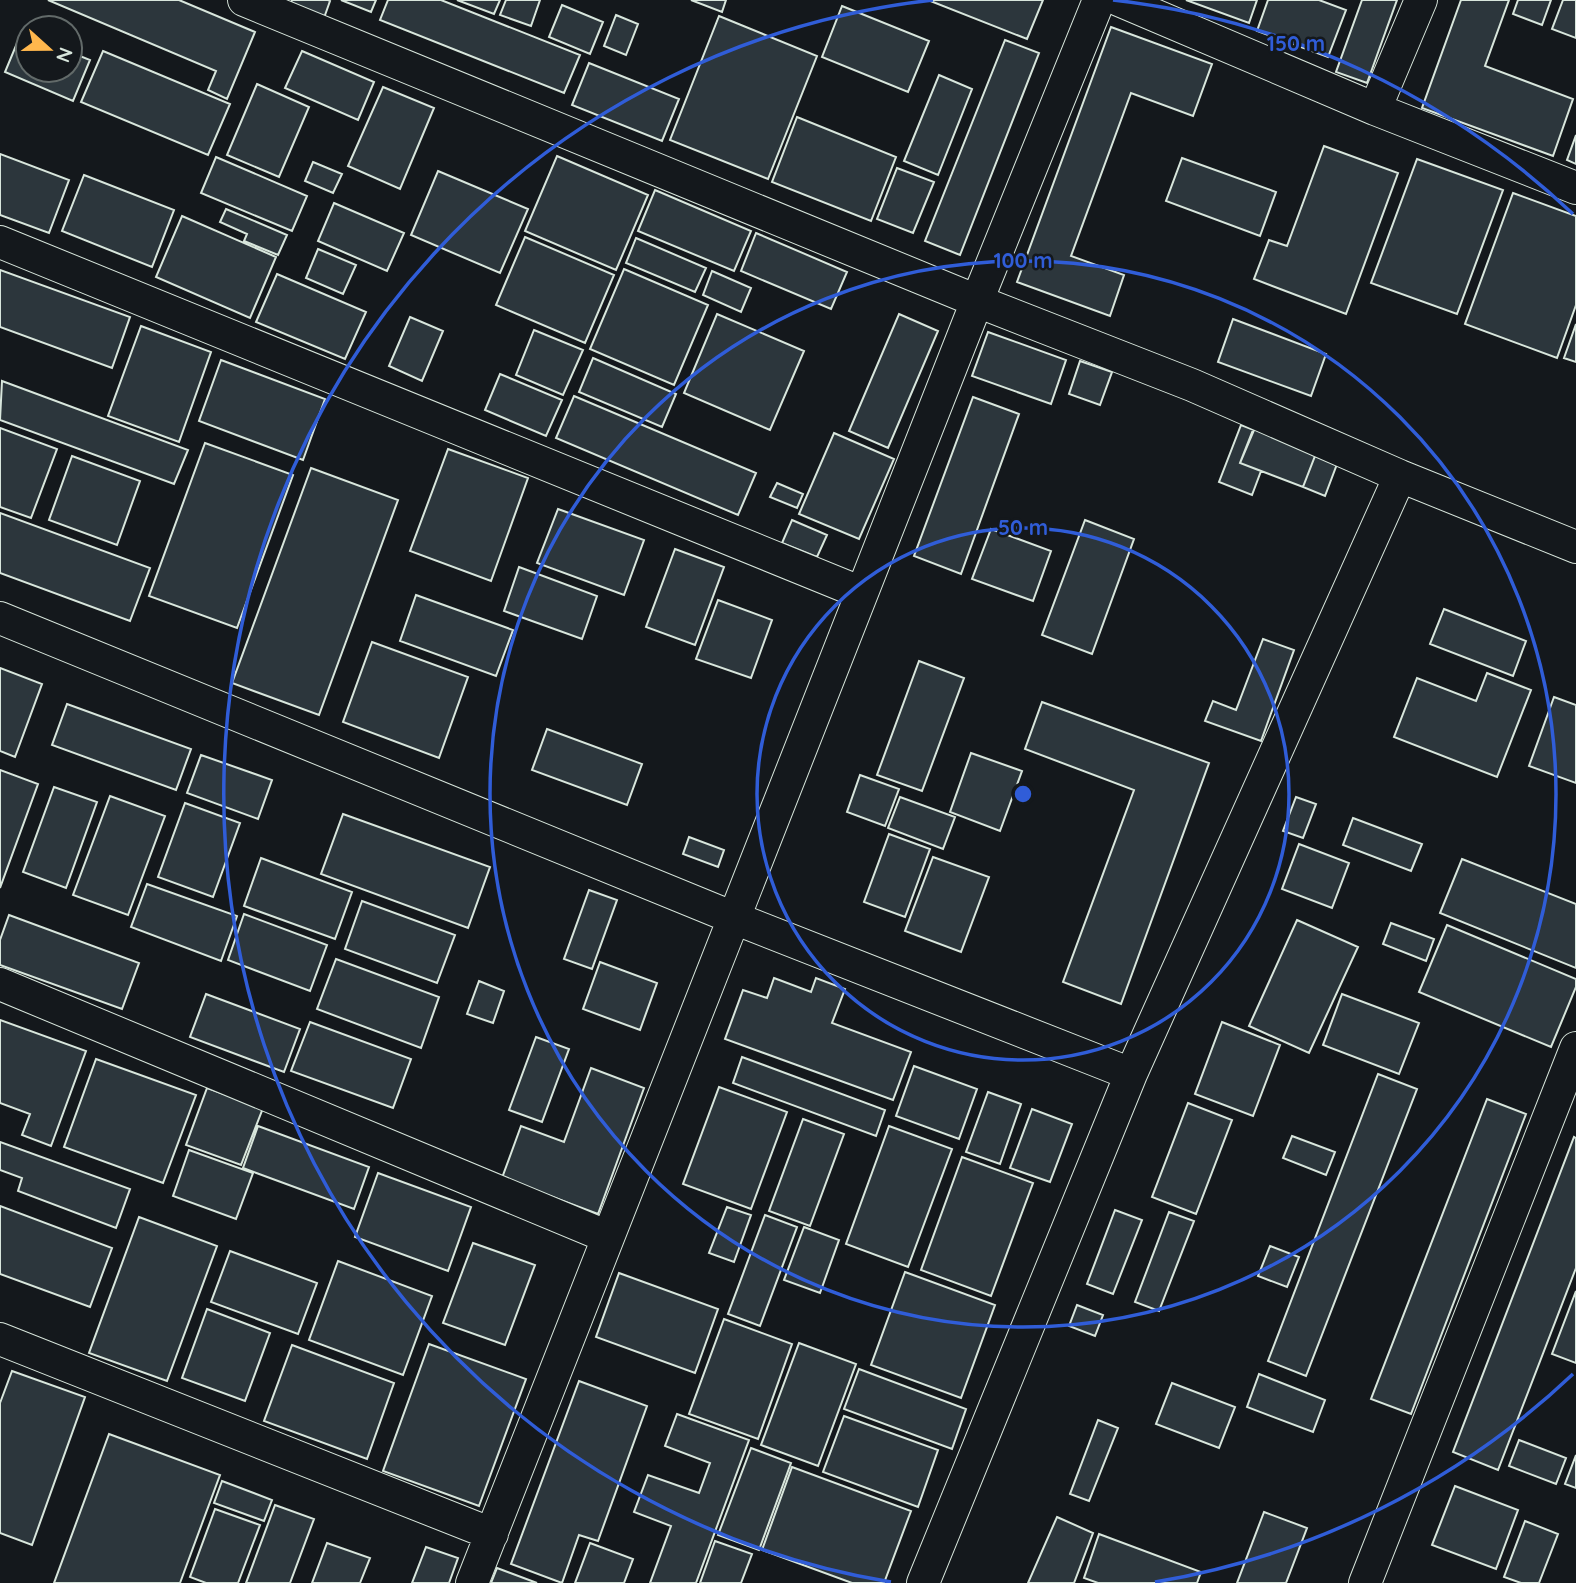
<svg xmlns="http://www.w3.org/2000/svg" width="1576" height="1583" viewBox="0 0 1576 1583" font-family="Quicksand,sans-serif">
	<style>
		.building { fill: #2c363c; stroke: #d8e6dc; stroke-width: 2 }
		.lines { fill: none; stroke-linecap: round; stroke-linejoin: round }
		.minor-casing { stroke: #d8e6dc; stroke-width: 34 }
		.minor { stroke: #14181c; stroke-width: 32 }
		.ring { fill: none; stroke: #305dd8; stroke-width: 3.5 }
		.centre { fill: #305dd8; stroke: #14181c; stroke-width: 3.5 }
		.ring-label { font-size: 21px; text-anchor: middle; font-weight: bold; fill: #305dd8; stroke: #14181c; stroke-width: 5; stroke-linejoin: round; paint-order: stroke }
	</style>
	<rect width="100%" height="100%" fill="#14181c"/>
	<path class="building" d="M48 0H179L255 32 227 99 208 90 216 71Z
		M292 0H328L330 1 324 18 290 5Z
		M341 0H376L371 12Z
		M388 0H441L580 55 564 93 380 20Z
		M457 0H500L494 14Z
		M506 0H540L531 26 500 15Z
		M691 0H726L722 12Z
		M928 0H1043L1027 39Z
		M1186 0H1257L1249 23Z
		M1268 0H1319L1346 10 1328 57 1257 31Z
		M1362 0H1397L1367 83 1336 72Z
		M1461 0H1509L1485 66 1573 99 1553 156 1422 108Z
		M1518 0H1551L1542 25 1513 14Z
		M1563 0H1576V38L1552 29Z
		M562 5 603 22 590 54 549 37Z
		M842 6 929 41 908 92 822 57Z
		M616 15 638 24 626 55 604 46Z
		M719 16 817 56 768 179 670 140Z
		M1111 27 1212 64 1193 116 1131 93 1071 256 1124 275 1110 316 1017 282Z
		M22 31 28 34V70H70V52L90 60 73 101 5 72Z
		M1005 40 1039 53 960 255 925 241Z
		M103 51 230 104 208 155 81 102Z
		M302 51 374 82 358 120 285 88Z
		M589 63 679 99 662 141 572 105Z
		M939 75 972 89 938 175 904 161Z
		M257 84 309 107 279 177 227 155Z
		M383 87 434 108 400 189 348 166Z
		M797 117 896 157 871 221 772 182Z
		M1576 135V164L1567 160Z
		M1324 146 1398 173 1346 314 1254 279 1269 240 1287 246Z
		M0 154 69 180 49 233 0 215Z
		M557 156 648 195 616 270 525 231Z
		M216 157 307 196 292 231 201 193Z
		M1182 158 1276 192 1260 236 1166 201Z
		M1417 159 1503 190 1457 314 1371 283Z
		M313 162 342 174 333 193 305 181Z
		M897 168 934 182 913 233 877 219Z
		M438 171 528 209 500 273 411 235Z
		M84 175 174 210 152 267 62 231Z
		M655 190 751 231 734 271 638 231Z
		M1513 193 1576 216V305L1557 358 1465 324Z
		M334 203 404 233 387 271 318 241Z
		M226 209 287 235 278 255 244 241 247 234 220 222Z
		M182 216 276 257 250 318 156 277Z
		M756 233 847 272 831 309 741 271Z
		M525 237 614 275 585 343 496 305Z
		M636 238 706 268 695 292 626 263Z
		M318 249 356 265 343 294 306 278Z
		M624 269 708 305 674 385 590 349Z
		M0 270 130 317 112 368 0 327Z
		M712 271 751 288 741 312 703 295Z
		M277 274 366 312 345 359 256 322Z
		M717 314 804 351 770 430 684 393Z
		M899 314 938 331 888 448 849 431Z
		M410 317 443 331 422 381 389 366Z
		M1233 319 1326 354 1311 396 1218 362Z
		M1576 324V362L1564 358Z
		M141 326 211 352 179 442 108 416Z
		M534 330 583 350 563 395 516 375Z
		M988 332 1066 360 1051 404 972 376Z
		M593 358 676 394 662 427 579 392Z
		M221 360 325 399 303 460 199 421Z
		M1080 361 1112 372 1100 405 1069 394Z
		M500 374 562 400 546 436 485 410Z
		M2 381 188 450 174 484 0 420Z
		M574 396 756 473 738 515 556 438Z
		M973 397 1019 414 961 574 914 556Z
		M1241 425 1254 430 1240 463 1261 471 1252 495 1219 482Z
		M1255 425 1315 456 1303 487 1240 463Z
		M0 428 57 449 31 518 0 507Z
		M834 433 894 459 859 539 799 514Z
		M205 443 293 475 237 628 149 596Z
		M448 449 528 478 491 581 410 551Z
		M72 456 140 481 117 545 49 520Z
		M1315 456 1337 464 1325 496 1303 487Z
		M311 468 398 500 319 715 232 683Z
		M777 483 803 494 797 508 770 497Z
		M558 509 644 540 624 595 537 563Z
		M0 513 150 568 130 621 0 573Z
		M792 520 827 535 817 557 782 543Z
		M1085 520 1134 539 1092 654 1042 635Z
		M991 529 1051 551 1033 601 972 579Z
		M675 549 724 567 695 645 646 627Z
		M519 567 597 596 582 639 504 611Z
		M416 595 513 630 496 676 400 641Z
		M718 600 772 620 751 678 696 659Z
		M1444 609 1526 641 1513 676 1430 644Z
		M1263 639 1294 650 1261 741 1205 721 1213 701 1236 710Z
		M372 642 468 677 439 758 343 722Z
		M919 661 964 678 922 791 877 775Z
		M0 668 42 684 15 757 0 751Z
		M1487 673 1531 690 1497 777 1394 737 1417 678 1476 701Z
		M1554 697 1576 705V783L1529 766Z
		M1042 702 1209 763 1121 1004 1063 982 1134 790 1025 749Z
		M67 704 191 749 176 790 52 745Z
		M547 729 642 764 627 805 532 770Z
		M971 753 1022 771 1000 831 950 812Z
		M201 755 272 780 258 819 187 793Z
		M0 770 38 784 0 888Z
		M860 775 899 789 885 826 847 812Z
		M54 787 97 802 66 888 23 872Z
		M110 796 165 816 128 915 73 895Z
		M900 797 955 817 943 849 888 828Z
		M1296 797 1316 804 1303 838 1283 831Z
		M185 803 240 823 213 897 158 877Z
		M343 814 490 867 468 928 321 874Z
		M1353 818 1422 844 1411 871 1343 845Z
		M889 834 930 849 905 917 864 902Z
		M689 837 724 850 718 867 683 854Z
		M1299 844 1349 863 1332 908 1282 889Z
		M933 857 989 877 961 952 905 931Z
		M261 858 352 892 335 939 244 906Z
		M1462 859 1576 904V968L1440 913Z
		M147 884 237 916 221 961 131 927Z
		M589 890 617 900 592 969 564 959Z
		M362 901 455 935 437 983 345 949Z
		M244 914 327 945 310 991 228 960Z
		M9 915 139 963 122 1009 0 965V940Z
		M1297 920 1358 947 1309 1053 1249 1026Z
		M1391 923 1434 939 1426 961 1383 944Z
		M1447 925 1576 979V987L1551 1047 1419 992Z
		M336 959 439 997 421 1048 317 1009Z
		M600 962 657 983 640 1030 583 1009Z
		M774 978 811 992 816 978 845 989 832 1023 911 1052 893 1100 725 1039 743 990 767 998Z
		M479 981 504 991 493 1023 467 1014Z
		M206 994 300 1029 284 1072 190 1037Z
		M1342 994 1419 1023 1399 1074 1323 1045Z
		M0 1020 86 1051 51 1146 22 1135 30 1114 0 1103Z
		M310 1022 411 1059 393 1108 291 1071Z
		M1222 1022 1280 1045 1253 1116 1195 1094Z
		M536 1037 569 1049 542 1122 509 1110Z
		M742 1057 885 1110 876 1136 733 1083Z
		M96 1059 196 1095 163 1183 64 1147Z
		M914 1066 977 1089 959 1139 896 1116Z
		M591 1068 644 1088 598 1214 502 1178 521 1126 564 1142Z
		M1378 1074 1417 1089 1306 1376 1268 1361Z
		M719 1087 787 1112 751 1209 683 1184Z
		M207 1088 263 1108 241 1165 186 1145Z
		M988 1092 1021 1104 1000 1164 966 1152Z
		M1487 1099 1526 1114 1411 1414 1371 1399Z
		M1188 1103 1232 1120 1196 1214 1152 1197Z
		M1032 1109 1072 1124 1050 1182 1010 1168Z
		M803 1119 844 1134 810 1226 769 1211Z
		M258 1126 369 1167 354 1209 243 1168Z
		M889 1126 952 1149 908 1267 846 1244Z
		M1292 1136 1335 1152 1326 1175 1283 1158Z
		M1574 1137 1576 1138V1268L1498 1470 1453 1452Z
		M0 1142 130 1189 116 1228 18 1191 22 1178 0 1170Z
		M189 1150 253 1173 236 1219 173 1196Z
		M962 1157 1033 1183 991 1296 921 1270Z
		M378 1173 471 1207 448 1271 355 1237Z
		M0 1206 112 1248 90 1307 0 1274Z
		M727 1207 751 1215 734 1262 709 1253Z
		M1115 1210 1142 1220 1113 1294 1087 1284Z
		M1169 1212 1194 1221 1159 1311 1135 1302Z
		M765 1215 797 1227 760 1326 728 1314Z
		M139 1217 217 1246 167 1381 89 1353Z
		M804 1227 839 1240 820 1293 784 1280Z
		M473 1243 535 1265 505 1345 443 1323Z
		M1270 1246 1299 1257 1287 1287 1258 1276Z
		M230 1251 317 1283 298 1334 211 1302Z
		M338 1261 432 1296 403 1375 309 1340Z
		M905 1272 995 1305 961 1398 871 1365Z
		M619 1273 718 1309 695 1373 596 1337Z
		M1576 1291V1363L1552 1354Z
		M1077 1305 1103 1315 1095 1336 1069 1326Z
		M207 1309 270 1333 245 1401 182 1378Z
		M724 1319 792 1344 758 1439 689 1414Z
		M799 1343 856 1364 818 1466 761 1445Z
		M429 1344 526 1379 479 1506 383 1471Z
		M292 1345 394 1383 367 1459 264 1421Z
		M859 1369 966 1409 952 1449 844 1409Z
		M12 1371 85 1397 32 1545 0 1533V1403Z
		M1259 1374 1325 1400 1313 1432 1247 1407Z
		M579 1381 647 1406 598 1541 579 1535 562 1583 511 1564Z
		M1172 1383 1235 1407 1219 1448 1156 1424Z
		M677 1414 749 1440 696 1583H650L671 1526 634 1512 648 1475 699 1493 710 1463 665 1446Z
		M844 1416 938 1450 918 1507 823 1472Z
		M1098 1420 1118 1428 1089 1501 1070 1494Z
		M109 1434 220 1475 180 1583H54Z
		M1519 1440 1566 1458 1556 1484 1509 1466Z
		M751 1448 791 1463 759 1550 718 1535Z
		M1576 1455V1488L1565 1484Z
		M792 1467 911 1511 884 1583H852L762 1550Z
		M222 1481 272 1500 264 1521 214 1503Z
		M1455 1486 1518 1510 1496 1569 1432 1545Z
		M275 1505 314 1519 290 1583H246Z
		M215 1509 260 1525 238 1583H206L190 1577Z
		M1264 1512 1307 1528 1286 1583H1237Z
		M1057 1517 1093 1533 1074 1583H1028Z
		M1525 1521 1558 1534 1539 1583H1521L1504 1577Z
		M1099 1534 1201 1572 1197 1583H1098L1084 1578Z
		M715 1541 752 1554 741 1583H700Z
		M327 1543 370 1558 360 1583H312Z
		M590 1543 633 1559 624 1583H575Z
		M426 1547 458 1558 449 1583H412Z
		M497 1568 537 1583H491Z"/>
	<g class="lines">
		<g class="minor-casing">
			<path id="minor" d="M244 0 977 301 1192 385 1400 476 1576 547
				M1119 0 1375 109 1576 188
				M1375 109 1421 0
				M0 242 862 593
				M0 618 734 918 1131 1074
				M0 984 608 1237
				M0 1339 492 1534
				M472 1583 977 301 1099 0
				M923 1583 1131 1074 1400 476
				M1365 1583 1576 1048"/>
		</g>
		<use href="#minor" class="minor"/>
	</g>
	<g class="ring">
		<circle cx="1023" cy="794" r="266"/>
		<circle cx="1023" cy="794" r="533"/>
		<path d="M1573 1374A799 799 0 0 1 1155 1582M891 1582A799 799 0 0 1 933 0M1113 0A799 799 0 0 1 1573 214"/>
	</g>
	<circle cx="1023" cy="794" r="10" class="centre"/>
	<g class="ring-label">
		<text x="1296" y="51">150 m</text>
		<text x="1023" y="268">100 m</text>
		<text x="1023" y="535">50 m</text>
	</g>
	<g transform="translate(49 49) rotate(111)"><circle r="33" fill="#14181c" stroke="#626a69" stroke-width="2"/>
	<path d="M0-5L12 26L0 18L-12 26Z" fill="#ffb74d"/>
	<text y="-10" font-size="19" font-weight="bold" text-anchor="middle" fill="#d8e6dc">N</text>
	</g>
</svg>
